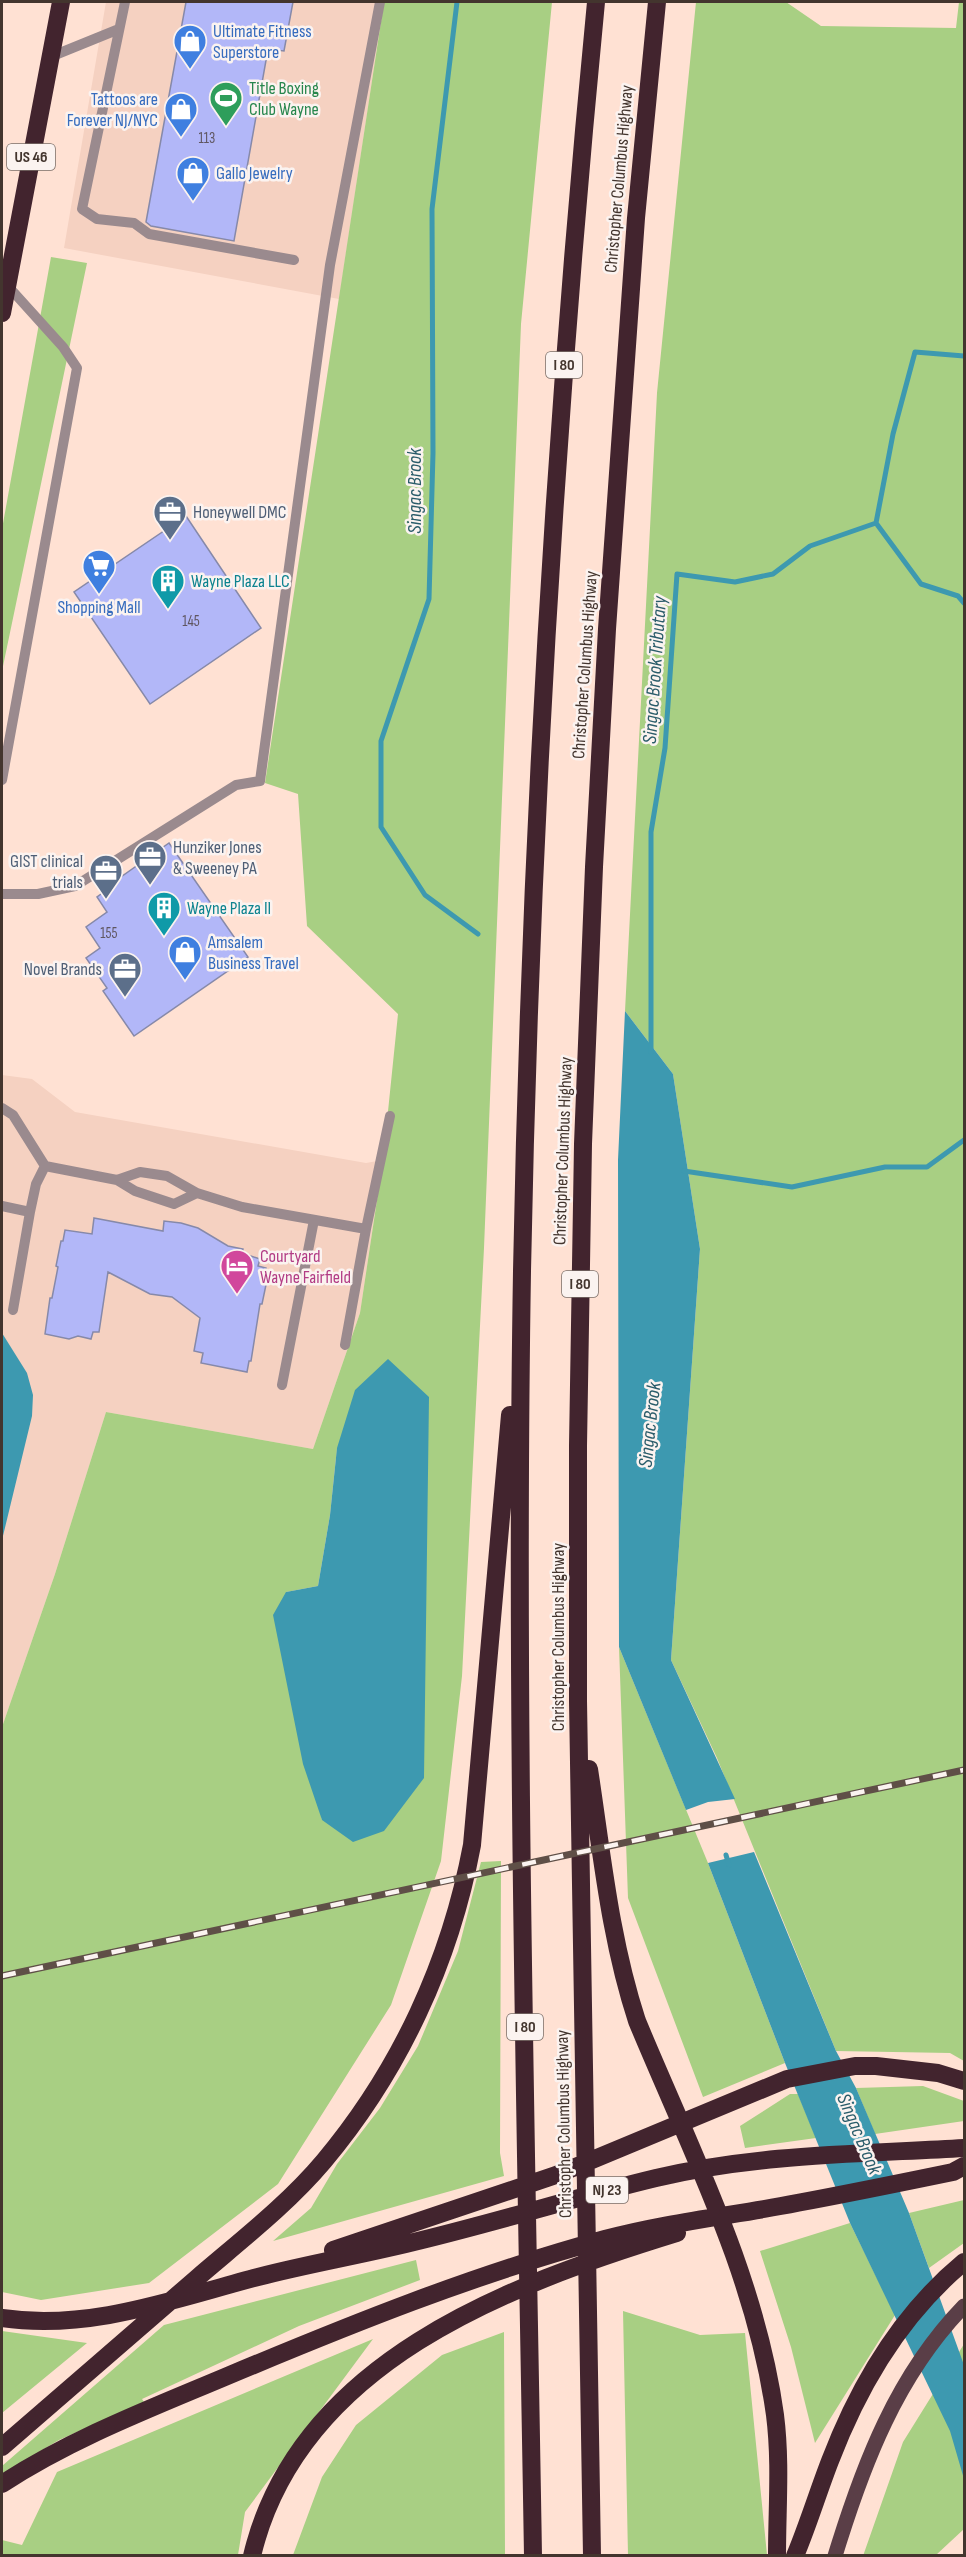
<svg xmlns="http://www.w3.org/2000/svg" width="966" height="2557" viewBox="0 0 966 2557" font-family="'Sofia Sans Condensed',sans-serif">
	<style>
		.built { fill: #f5d1c1 }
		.green { fill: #a8cf83; fill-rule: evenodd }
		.water { fill: #3d99b0 }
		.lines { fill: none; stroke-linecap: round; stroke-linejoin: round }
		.stream { stroke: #3d99b0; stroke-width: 5 }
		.building { fill: #b2b7f8; stroke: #8689a9; stroke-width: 1.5 }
		.lane { stroke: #9a8a8e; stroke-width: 10 }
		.primary { stroke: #5a3e47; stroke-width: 15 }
		.highway { stroke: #42242e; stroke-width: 18 }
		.rail-casing { stroke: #5f4f47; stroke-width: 7 }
		.rail { stroke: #fbf3f0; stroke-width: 4.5; stroke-dasharray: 14; stroke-linecap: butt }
		.labels { text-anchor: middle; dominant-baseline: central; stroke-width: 5; stroke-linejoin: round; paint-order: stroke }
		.number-label { font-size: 15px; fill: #5f5660 }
		.shield { fill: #fbf3f0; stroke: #7a6e68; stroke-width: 1.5 }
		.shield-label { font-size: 16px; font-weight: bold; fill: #43352e }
		.shop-label { font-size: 18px; fill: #366cbe; stroke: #fbf3f0; text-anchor: start }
		.leisure-label { font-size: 18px; fill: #27864d; stroke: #fbf3f0; text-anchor: start }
		.street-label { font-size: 18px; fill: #43352e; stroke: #fbf3f0 }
		.service-label { font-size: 18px; fill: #4e5e75; stroke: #fbf3f0; text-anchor: start }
		.culture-label { font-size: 18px; fill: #0d838f; stroke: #fbf3f0; text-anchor: start }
		.hotel-label { font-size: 18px; fill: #b23c85; stroke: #fbf3f0; text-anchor: start }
		.water-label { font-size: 20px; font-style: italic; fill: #2a5c6a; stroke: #fbf3f0 }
	</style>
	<rect width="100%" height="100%" fill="#ffe1d3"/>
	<path class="built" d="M106 2H384L339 299 64 248Z
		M2 1075 32 1079 75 1112 366 1163 383 1160 360 1313 313 1449 106 1412 55 1574 2 1727Z"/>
	<path class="green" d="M384 2H552L521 324 484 1248 462 1676 441 1861 391 2005 278 2184 149 2283 41 2300 2 2292V1727L55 1574 106 1412 313 1449 360 1313 383 1160 398 1014 307 926 298 794 265 783ZM337 1448 322 1820 286 1592 318 1586 330 1515Z
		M696 2H786L821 26 956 28 959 2H964V2061L950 2053 836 2051 717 1758 671 1660 700 1249 673 1074 625 1011 657 393Z
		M51 257 87 263 2 671V529Z
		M619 1647 708 1863 785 2063 703 2097 628 1898Z
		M501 1861 500 2153 504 2176 273 2241 311 2208 337 2164 380 2108 418 2046 458 1951 481 1862Z
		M923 2086 964 2101V2121L875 2134 856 2088Z
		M790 2094H798L816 2138 745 2148 740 2126Z
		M964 2200V2243L929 2268 909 2213Z
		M850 2223 895 2315 815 2443 791 2347 760 2251Z
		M416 2260 420 2280 299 2326 142 2399 144 2402 59 2440 2 2474V2466L164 2325Z
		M623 2311 700 2335 745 2333 767 2555H628Z
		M2 2331 87 2343 2 2413Z
		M504 2332 505 2555H293L322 2477 356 2425 442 2355Z
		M373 2339 245 2512 238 2555H2V2540L22 2545 57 2472Z
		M964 2344V2529L936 2555 863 2556 903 2442Z"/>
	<path class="water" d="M625 1011 673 1074 700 1249 671 1660 735 1799 708 1802 686 1810 619 1647 618 1160Z
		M2 1333 27 1373 33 1395 32 1416 2 1540Z
		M388 1359 429 1397 424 1778 384 1831 353 1842 322 1820 303 1764 273 1615 286 1592 318 1586 330 1515 337 1448 355 1390Z
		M754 1852 836 2051 856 2088 909 2213 964 2365V2479L950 2431 850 2223 785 2063 708 1863Z"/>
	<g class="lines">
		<path class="stream" d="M457 2 432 209 433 453 429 599 381 741V827L425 895 478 934
			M876 523 893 434 915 352 964 356
			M651 1052V832L665 748 677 574 735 582 773 574 810 546 876 523 921 584 958 596 964 603
			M684 1171 792 1187 885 1167H927L964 1140
			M726 1855 729 1865"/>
	</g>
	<path class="building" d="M186 2H293L284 51 268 49 234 241 151 226 146 222Z
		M186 516 261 628 150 704 74 592Z
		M169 843 248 957 134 1036 103 991 107 988 86 958 100 948 86 927 107 912 97 897 112 886 111 884Z
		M94 1218 163 1231 164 1221 181 1223 198 1228 228 1246 243 1249 242 1253 260 1259 258 1266 266 1268 264 1280H267L262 1304H260L251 1361H249L247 1372 201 1363 203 1353 194 1351 200 1318 172 1297 150 1294 108 1272 99 1332H93L91 1339 78 1336 69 1339 45 1334 50 1298H52L58 1267 56 1266 61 1241H63L65 1230 92 1234Z"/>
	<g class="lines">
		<path class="lane" d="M125 2 82 209 97 219 134 223 149 234 294 260
			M50 57 119 29
			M2 780 77 368 63 347 7 285
			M2 894H38L75 886 236 785 260 781 330 265 380 2
			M2 1108 13 1115 45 1166 117 1180 140 1172 167 1176 197 1193 242 1207 366 1229 390 1116
			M117 1180 135 1191 174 1204 197 1193
			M2 1206 30 1212 13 1310
			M30 1212 36 1184 45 1166
			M345 1345 366 1229
			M282 1385 314 1220"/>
		<path class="primary" d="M835 2556C863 2464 897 2375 964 2306"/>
		<path class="highway" d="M2 313 61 2
			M589 1769C602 1854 610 1939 637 2021 690 2149 756 2276 775 2415 781 2462 777 2508 777 2556
			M333 2250 556 2175 787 2079 855 2066H876L938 2073 964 2081
			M2 2318C90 2331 174 2299 258 2277 312 2263 367 2254 422 2240 500 2221 577 2197 656 2178 757 2154 861 2154 964 2148
			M2 2447C67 2391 132 2334 197 2278 240 2241 287 2205 324 2161 400 2070 450 1962 472 1845L510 1415
			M2 2484C71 2439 149 2409 225 2377 349 2325 475 2274 605 2239 658 2225 711 2218 764 2209 827 2198 890 2185 953 2172L964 2166
			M252 2556C298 2362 508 2285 677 2233
			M533 2556C526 2127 515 1699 522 1271 530 847 555 423 596 2
			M592 2556 578 1701V1446L583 1144 594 867 607 629 636 218 657 2
			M795 2556C808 2525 818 2492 830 2461 859 2385 901 2314 964 2262"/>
		<g class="rail-casing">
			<path id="rail" d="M2 1976 964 1770"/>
		</g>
		<use href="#rail" class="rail"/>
	</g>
	<defs>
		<g id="shop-pin" transform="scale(1.725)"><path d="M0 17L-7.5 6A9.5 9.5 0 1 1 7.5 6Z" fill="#3f7fe0" stroke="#fbf3f0"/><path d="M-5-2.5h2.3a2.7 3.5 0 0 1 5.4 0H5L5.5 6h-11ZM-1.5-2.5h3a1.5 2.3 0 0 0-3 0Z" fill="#fff"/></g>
		<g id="stadium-pin" transform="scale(1.725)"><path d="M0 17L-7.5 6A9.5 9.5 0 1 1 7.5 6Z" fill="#2e9e5b" stroke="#fbf3f0"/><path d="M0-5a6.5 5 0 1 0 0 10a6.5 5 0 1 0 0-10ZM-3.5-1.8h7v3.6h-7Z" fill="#fff"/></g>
		<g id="office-pin" transform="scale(1.725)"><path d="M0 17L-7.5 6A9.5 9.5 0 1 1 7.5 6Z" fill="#5c6f8a" stroke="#fbf3f0"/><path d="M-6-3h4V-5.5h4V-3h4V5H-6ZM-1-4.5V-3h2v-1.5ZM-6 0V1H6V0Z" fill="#fff"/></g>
		<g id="supermarket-pin" transform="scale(1.725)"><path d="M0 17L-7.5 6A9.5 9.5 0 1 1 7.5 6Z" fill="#3f7fe0" stroke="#fbf3f0"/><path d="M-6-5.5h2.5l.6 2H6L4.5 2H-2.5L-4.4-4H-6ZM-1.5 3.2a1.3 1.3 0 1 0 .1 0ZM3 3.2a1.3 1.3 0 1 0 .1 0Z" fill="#fff"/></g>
		<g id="building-pin" transform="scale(1.725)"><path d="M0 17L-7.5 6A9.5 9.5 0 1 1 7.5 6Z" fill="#0f9aa8" stroke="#fbf3f0"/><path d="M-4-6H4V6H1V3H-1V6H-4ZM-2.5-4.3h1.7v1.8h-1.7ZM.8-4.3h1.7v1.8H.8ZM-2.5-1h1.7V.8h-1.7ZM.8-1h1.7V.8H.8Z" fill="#fff"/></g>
		<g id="hotel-pin" transform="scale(1.725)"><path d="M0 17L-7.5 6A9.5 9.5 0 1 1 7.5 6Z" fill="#d1479c" stroke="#fbf3f0"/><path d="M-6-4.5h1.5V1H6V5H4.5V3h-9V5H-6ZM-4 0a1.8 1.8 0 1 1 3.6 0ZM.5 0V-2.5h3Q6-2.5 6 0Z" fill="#fff"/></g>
	</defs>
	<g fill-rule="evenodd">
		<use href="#shop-pin" x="190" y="41"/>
		<use href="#stadium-pin" x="226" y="98"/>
		<use href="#shop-pin" x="181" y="109"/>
		<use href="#shop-pin" x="193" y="173"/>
		<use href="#office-pin" x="170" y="512"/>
		<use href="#supermarket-pin" x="99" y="566"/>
		<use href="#building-pin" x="168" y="581"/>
		<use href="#office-pin" x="150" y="857"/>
		<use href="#office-pin" x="106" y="871"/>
		<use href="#building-pin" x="164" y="908"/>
		<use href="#shop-pin" x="185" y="952"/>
		<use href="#office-pin" x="125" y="969"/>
		<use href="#hotel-pin" x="237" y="1266"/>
	</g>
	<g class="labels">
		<g class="number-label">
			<text x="207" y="138">113</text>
			<text x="191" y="621">145</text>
			<text x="109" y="933">155</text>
		</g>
		<g class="shield">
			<rect x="7" y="144" width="48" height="26" rx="4.5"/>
			<rect x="546" y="352" width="36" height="26" rx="4.5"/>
			<rect x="562" y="1271" width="36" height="26" rx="4.5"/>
			<rect x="507" y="2014" width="36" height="26" rx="4.5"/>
			<rect x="586" y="2177" width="42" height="26" rx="4.5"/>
		</g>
		<g class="shield-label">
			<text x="31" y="157">US 46</text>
			<text x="564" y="365">I 80</text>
			<text x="580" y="1284">I 80</text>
			<text x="525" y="2027">I 80</text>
			<text x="607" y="2190">NJ 23</text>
		</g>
		<g class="shop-label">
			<text x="213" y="31">Ultimate Fitness<tspan x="213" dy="21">Superstore</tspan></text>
			<text x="158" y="99" text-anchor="end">Tattoos are<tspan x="158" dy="21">Forever NJ/NYC</tspan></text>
			<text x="216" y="173">Gallo Jewelry</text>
			<text x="99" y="607" text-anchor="middle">Shopping Mall</text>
			<text x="208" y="942">Amsalem<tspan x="208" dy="21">Business Travel</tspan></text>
		</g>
		<g class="leisure-label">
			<text x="249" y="88">Title Boxing<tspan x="249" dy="21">Club Wayne</tspan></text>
		</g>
		<g class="street-label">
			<text transform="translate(619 179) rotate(-85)">Christopher Columbus Highway</text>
			<text transform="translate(585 665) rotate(-86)">Christopher Columbus Highway</text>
			<text transform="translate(563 1151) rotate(-88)">Christopher Columbus Highway</text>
			<text transform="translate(558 1637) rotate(-90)">Christopher Columbus Highway</text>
			<text transform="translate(564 2124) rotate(-91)">Christopher Columbus Highway</text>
		</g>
		<g class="service-label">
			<text x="193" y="512">Honeywell DMC</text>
			<text x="173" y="847">Hunziker Jones<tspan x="173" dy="21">&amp; Sweeney PA</tspan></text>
			<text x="83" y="861" text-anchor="end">GIST clinical<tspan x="83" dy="21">trials</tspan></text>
			<text x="102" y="969" text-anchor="end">Novel Brands</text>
		</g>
		<g class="culture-label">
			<text x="191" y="581">Wayne Plaza LLC</text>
			<text x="187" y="908">Wayne Plaza II</text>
		</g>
		<g class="hotel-label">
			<text x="260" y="1256">Courtyard<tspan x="260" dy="21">Wayne Fairfield</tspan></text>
		</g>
		<g class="water-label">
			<text transform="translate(415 491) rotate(-90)">Singac Brook</text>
			<text transform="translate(655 670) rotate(-86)">Singac Brook Tributary</text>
			<text transform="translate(650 1425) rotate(-84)">Singac Brook</text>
			<text transform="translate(859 2134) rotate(67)">Singac Brook</text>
		</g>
	</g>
	<rect width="966" height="2557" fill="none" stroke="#43352e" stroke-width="6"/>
</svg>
